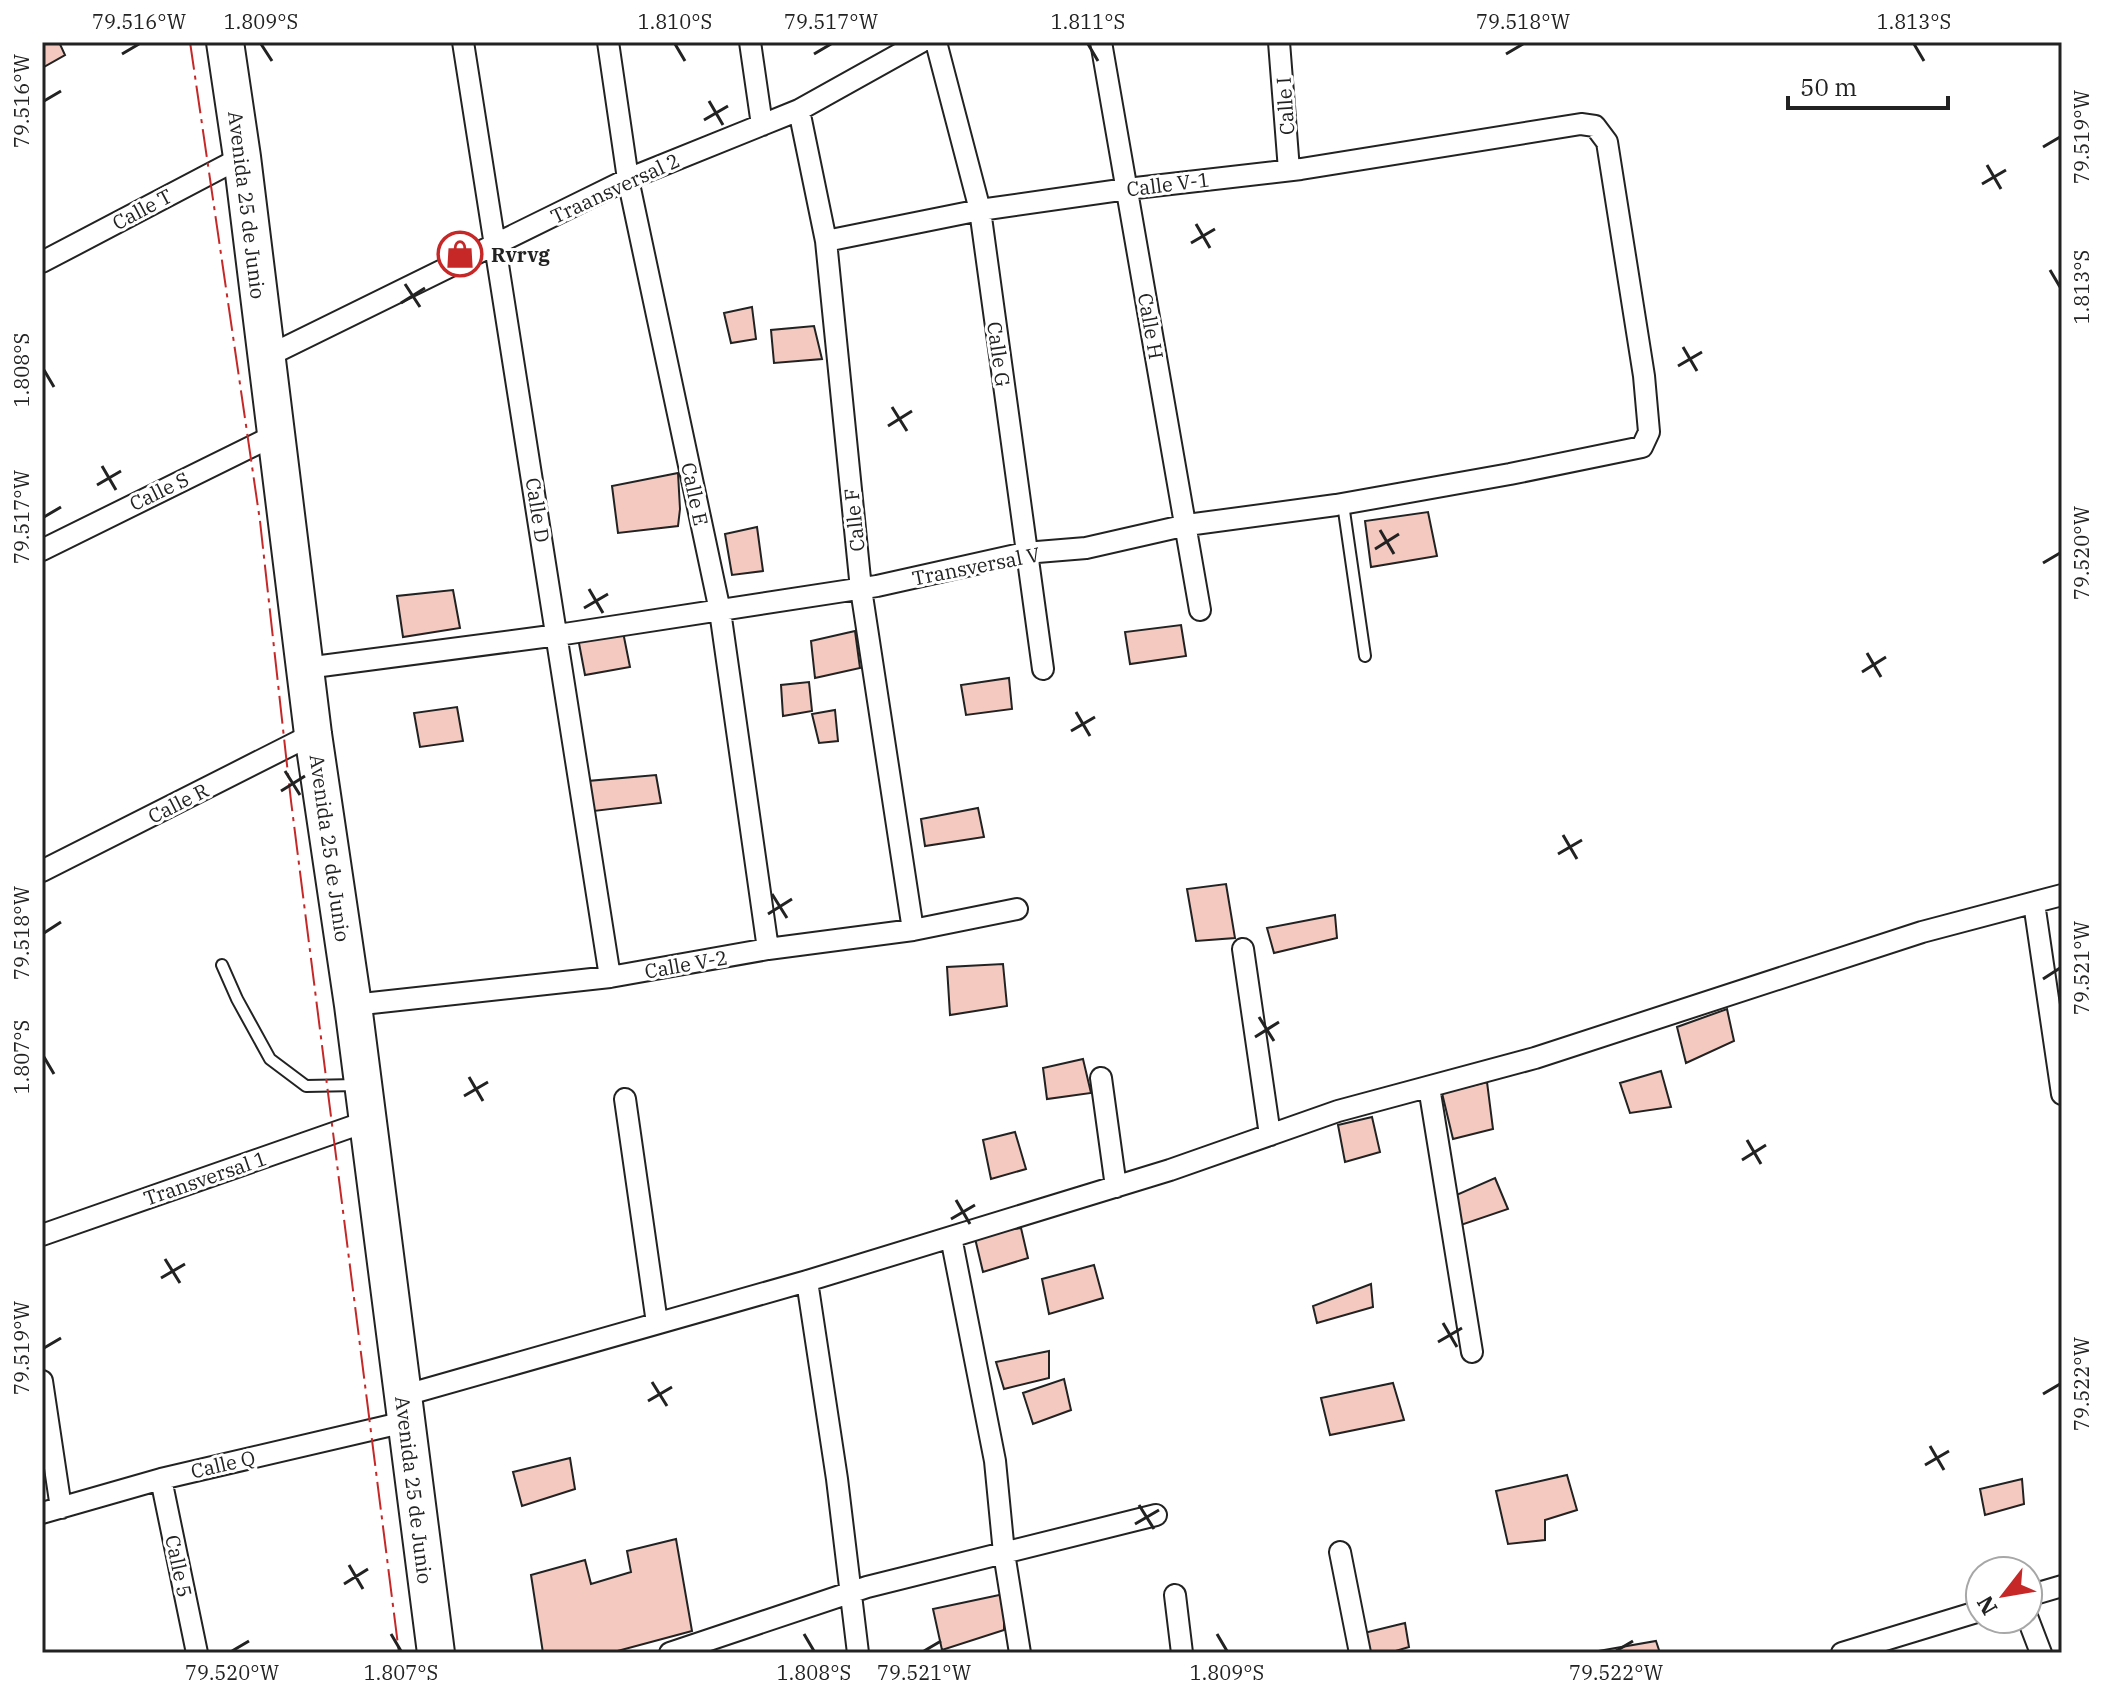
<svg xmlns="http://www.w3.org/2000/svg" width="2104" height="1695" viewBox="0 0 2104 1695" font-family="'IBM Plex Serif',serif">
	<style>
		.building { fill: #f3c9c0; stroke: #222; stroke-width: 2 }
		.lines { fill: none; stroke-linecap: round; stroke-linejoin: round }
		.lane-casing { stroke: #222; stroke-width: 14 }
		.street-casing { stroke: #222; stroke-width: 24 }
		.highway-casing { stroke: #222; stroke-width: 40 }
		.lane { stroke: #fff; stroke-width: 10 }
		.street { stroke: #fff; stroke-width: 20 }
		.highway { stroke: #fff; stroke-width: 36 }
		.power { stroke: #c62828; stroke-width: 2; stroke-dasharray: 28 6 4 6; stroke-linecap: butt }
		.ticks { fill: none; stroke: #222; stroke-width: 3 }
		.labels { text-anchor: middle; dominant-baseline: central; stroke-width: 6; stroke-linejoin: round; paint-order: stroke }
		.street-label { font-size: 20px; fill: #222; stroke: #fff }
		.poi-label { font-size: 20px; font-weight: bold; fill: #222; stroke: #fff; text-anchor: start }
		.neatline { fill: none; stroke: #222; stroke-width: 3 }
		.ticks-label { font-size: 20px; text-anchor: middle; fill: #222 }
	</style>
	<rect width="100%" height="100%" fill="#fff"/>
	<path class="building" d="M42 42H59L65 55 42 68Z
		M752 307 756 339 731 343 724 313Z
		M814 326 822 359 774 363 771 330Z
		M678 473 680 509 678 526 618 533 612 486Z
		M1428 512 1437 556 1371 567 1365 521Z
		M757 527 763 571 732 575 725 534Z
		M453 590 460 628 403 637 397 596Z
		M1181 625 1186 656 1130 664 1125 632Z
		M855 631 860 668 815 678 811 641Z
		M623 632 630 667 585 675 578 638Z
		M1009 678 1012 709 966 715 961 685Z
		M809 682 812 711 783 716 781 685Z
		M457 707 463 741 420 747 414 713Z
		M835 710 838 741 819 743 812 714Z
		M656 775 661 803 594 811 588 781Z
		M978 808 984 837 925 846 921 819Z
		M1226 884 1235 938 1196 941 1187 889Z
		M1335 915 1337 938 1274 953 1267 928Z
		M1003 964 1007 1006 950 1015 947 967Z
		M1727 1009 1734 1041 1686 1063 1677 1027Z
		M1083 1059 1091 1093 1047 1099 1043 1068Z
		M1661 1071 1671 1107 1630 1113 1620 1083Z
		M1487 1082 1493 1129 1453 1139 1442 1093Z
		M1372 1117 1380 1152 1345 1162 1338 1125Z
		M1015 1132 1026 1169 991 1179 983 1140Z
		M1495 1178 1508 1209 1458 1226 1454 1196Z
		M1021 1228 1028 1258 983 1272 974 1234Z
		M1094 1265 1103 1298 1049 1314 1042 1279Z
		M1371 1284 1373 1307 1317 1323 1313 1306Z
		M1049 1351V1378L1004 1389 996 1362Z
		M1064 1379 1071 1410 1033 1424 1023 1393Z
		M1393 1383 1404 1420 1330 1435 1321 1398Z
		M570 1458 575 1489 522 1506 513 1472Z
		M1567 1475 1577 1510 1545 1520V1540L1508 1544 1496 1491Z
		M2022 1479 2024 1504 1985 1515 1980 1489Z
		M676 1539 692 1631 610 1653H543L531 1575 585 1560 591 1584 631 1572 627 1551Z
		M1004 1594V1630L942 1650 933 1609Z
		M1405 1623 1409 1647 1389 1653H1369L1364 1633Z
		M1656 1641 1660 1653H1587Z"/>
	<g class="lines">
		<g class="lane-casing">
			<path id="lane" d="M1343 504 1365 656
				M222 965 237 999 270 1059 306 1086 357 1085"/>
		</g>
		<g class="street-casing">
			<path id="street" d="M463 42 610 977
				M608 42 628 179 720 611 768 949
				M750 42 762 125
				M936 42 980 210 1043 669
				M1101 42 1200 610
				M1279 42 1289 170
				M799 110 826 241 861 589 913 930
				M42 262 242 157
				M266 357 628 179 799 110 921 42
				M42 550 277 434
				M306 668 558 635 877 586 1025 553 1086 548 1187 525 1336 505 1510 474 1642 447 1649 432 1644 376 1607 142 1595 126 1581 124 1301 169 1127 189 980 210 826 241
				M42 871 313 734
				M2034 903 2062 1094
				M1243 949 1270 1135
				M353 1005 610 977 768 949 913 930 1017 909
				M1101 1078 1116 1187
				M1429 1087 1472 1352
				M625 1099 657 1323
				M42 1235 368 1121
				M951 1237 995 1461 1004 1553 1020 1653
				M807 1281 837 1479 858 1653
				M42 1381 61 1508
				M402 1396 807 1281 1170 1170 1338 1111 1535 1058 1922 932 2062 895
				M161 1479 197 1653
				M42 1513 161 1479 405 1422
				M1340 1552 1360 1653
				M1175 1595 1182 1653
				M2028 1596 2062 1586
				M2028 1619 2041 1653
				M670 1653 867 1587 1156 1515
				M1842 1653 1980 1611"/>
		</g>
		<g class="highway-casing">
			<path id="highway" d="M225 42 242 157 313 734 353 1005 436 1653"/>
		</g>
		<use href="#lane" class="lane"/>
		<use href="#street" class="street"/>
		<use href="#highway" class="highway"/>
		<path class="power" d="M190 42 260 521 291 801 399 1653"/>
	</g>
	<path class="ticks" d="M261 44 272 61M675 44 685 61M1088 44 1098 61M1914 44 1924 61M122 54 139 44M814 54 831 44M1506 54 1523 44M44 101 61 91M709 101 723 125M704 120 728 106M2043 147 2060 137M1987 165 2001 189M1982 184 2006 170M1196 224 1210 248M1191 243 1215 229M2050 270 2060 287M405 284 420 307M401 303 425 288M1683 347 1697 371M1678 366 1702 352M44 370 54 387M892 407 907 431M888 426 912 411M102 466 116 490M97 485 121 471M44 517 61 507M1380 530 1394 554M1375 549 1399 534M2043 563 2060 553M589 589 603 613M584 608 608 594M1867 653 1881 677M1862 672 1886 657M1076 712 1090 736M1071 731 1095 717M285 771 300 795M281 791 305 776M1563 835 1577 859M1558 854 1582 840M772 894 787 918M768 914 792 899M44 933 61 922M2043 979 2060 968M1259 1017 1274 1041M1255 1037 1279 1022M44 1057 54 1074M469 1077 483 1101M464 1096 488 1082M1747 1140 1761 1164M1742 1160 1766 1145M956 1200 970 1224M951 1219 975 1205M165 1259 180 1283M161 1278 185 1264M1443 1323 1457 1347M1438 1342 1462 1328M44 1348 61 1338M652 1382 667 1406M2043 1394 2060 1384M648 1401 672 1387M1930 1446 1944 1470M1925 1465 1949 1451M1139 1505 1154 1529M1135 1524 1159 1510M349 1565 363 1589M344 1584 368 1569M391 1634 401 1651M804 1634 814 1651M1217 1634 1227 1651M232 1651 249 1641M924 1651 941 1641M1616 1651 1633 1641"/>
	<defs>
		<g id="shop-ring" transform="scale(2.3)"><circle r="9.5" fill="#fff" stroke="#c62828" stroke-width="1.5"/><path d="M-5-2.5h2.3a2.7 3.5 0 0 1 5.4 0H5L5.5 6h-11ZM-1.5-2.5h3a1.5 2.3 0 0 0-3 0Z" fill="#c62828"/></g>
	</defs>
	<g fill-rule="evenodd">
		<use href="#shop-ring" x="460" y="254"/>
	</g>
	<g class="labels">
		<g class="street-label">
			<text transform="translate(1285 106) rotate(-94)">Calle I</text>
			<text transform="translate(1168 184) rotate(-7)">Calle V-1</text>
			<text transform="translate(615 188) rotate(-25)">Traansversal 2</text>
			<text transform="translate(247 205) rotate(83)">Avenida 25 de Junio</text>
			<text transform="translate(142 209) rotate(-28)">Calle T</text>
			<text transform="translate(1151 326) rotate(80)">Calle H</text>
			<text transform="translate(999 354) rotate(82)">Calle G</text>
			<text transform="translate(159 491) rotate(-26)">Calle S</text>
			<text transform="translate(695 494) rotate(78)">Calle E</text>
			<text transform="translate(538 510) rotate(81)">Calle D</text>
			<text transform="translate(854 520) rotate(-96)">Calle F</text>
			<text transform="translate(976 566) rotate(-11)">Transversal V</text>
			<text transform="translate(178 803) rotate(-27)">Calle R</text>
			<text transform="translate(330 848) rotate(82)">Avenida 25 de Junio</text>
			<text transform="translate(686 964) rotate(-10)">Calle V-2</text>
			<text transform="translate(205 1178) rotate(-19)">Transversal 1</text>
			<text transform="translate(223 1464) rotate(-13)">Calle Q</text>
			<text transform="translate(414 1490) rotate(83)">Avenida 25 de Junio</text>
			<text transform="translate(179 1566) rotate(78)">Calle 5</text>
		</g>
		<g class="poi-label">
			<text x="491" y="254">Rvrvg</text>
		</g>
	</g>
	<rect width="2104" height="1695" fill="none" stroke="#ffffff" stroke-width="88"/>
	<g transform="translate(2004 1595) rotate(239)"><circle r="38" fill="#ffffff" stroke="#a7a7a7" stroke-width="2"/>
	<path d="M0-6L14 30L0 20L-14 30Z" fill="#c62828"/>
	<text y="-12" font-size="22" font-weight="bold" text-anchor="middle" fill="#222222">N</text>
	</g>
	<path d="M1788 96v12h160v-12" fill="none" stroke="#222222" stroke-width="4"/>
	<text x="1800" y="96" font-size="24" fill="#222222" stroke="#ffffff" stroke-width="6" paint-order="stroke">50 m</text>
	<rect x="44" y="44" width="2016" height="1607" class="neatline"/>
	<g class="ticks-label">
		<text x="139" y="29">79.516°W</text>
		<text x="261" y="29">1.809°S</text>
		<text x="675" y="29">1.810°S</text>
		<text x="831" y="29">79.517°W</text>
		<text x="1088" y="29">1.811°S</text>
		<text x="1523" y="29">79.518°W</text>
		<text x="1914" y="29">1.813°S</text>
		<text transform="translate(22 101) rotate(-90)" y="7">79.516°W</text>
		<text transform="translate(2082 137) rotate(-90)" y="7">79.519°W</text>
		<text transform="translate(2082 287) rotate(-90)" y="7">1.813°S</text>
		<text transform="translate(22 370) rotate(-90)" y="7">1.808°S</text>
		<text transform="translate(22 517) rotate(-90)" y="7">79.517°W</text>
		<text transform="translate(2082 553) rotate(-90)" y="7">79.520°W</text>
		<text transform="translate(22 933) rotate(-90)" y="7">79.518°W</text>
		<text transform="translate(2082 968) rotate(-90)" y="7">79.521°W</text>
		<text transform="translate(22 1057) rotate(-90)" y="7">1.807°S</text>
		<text transform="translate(22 1348) rotate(-90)" y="7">79.519°W</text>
		<text transform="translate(2082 1384) rotate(-90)" y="7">79.522°W</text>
		<text x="232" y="1680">79.520°W</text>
		<text x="401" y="1680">1.807°S</text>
		<text x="814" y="1680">1.808°S</text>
		<text x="924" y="1680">79.521°W</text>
		<text x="1227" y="1680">1.809°S</text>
		<text x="1616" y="1680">79.522°W</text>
	</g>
</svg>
